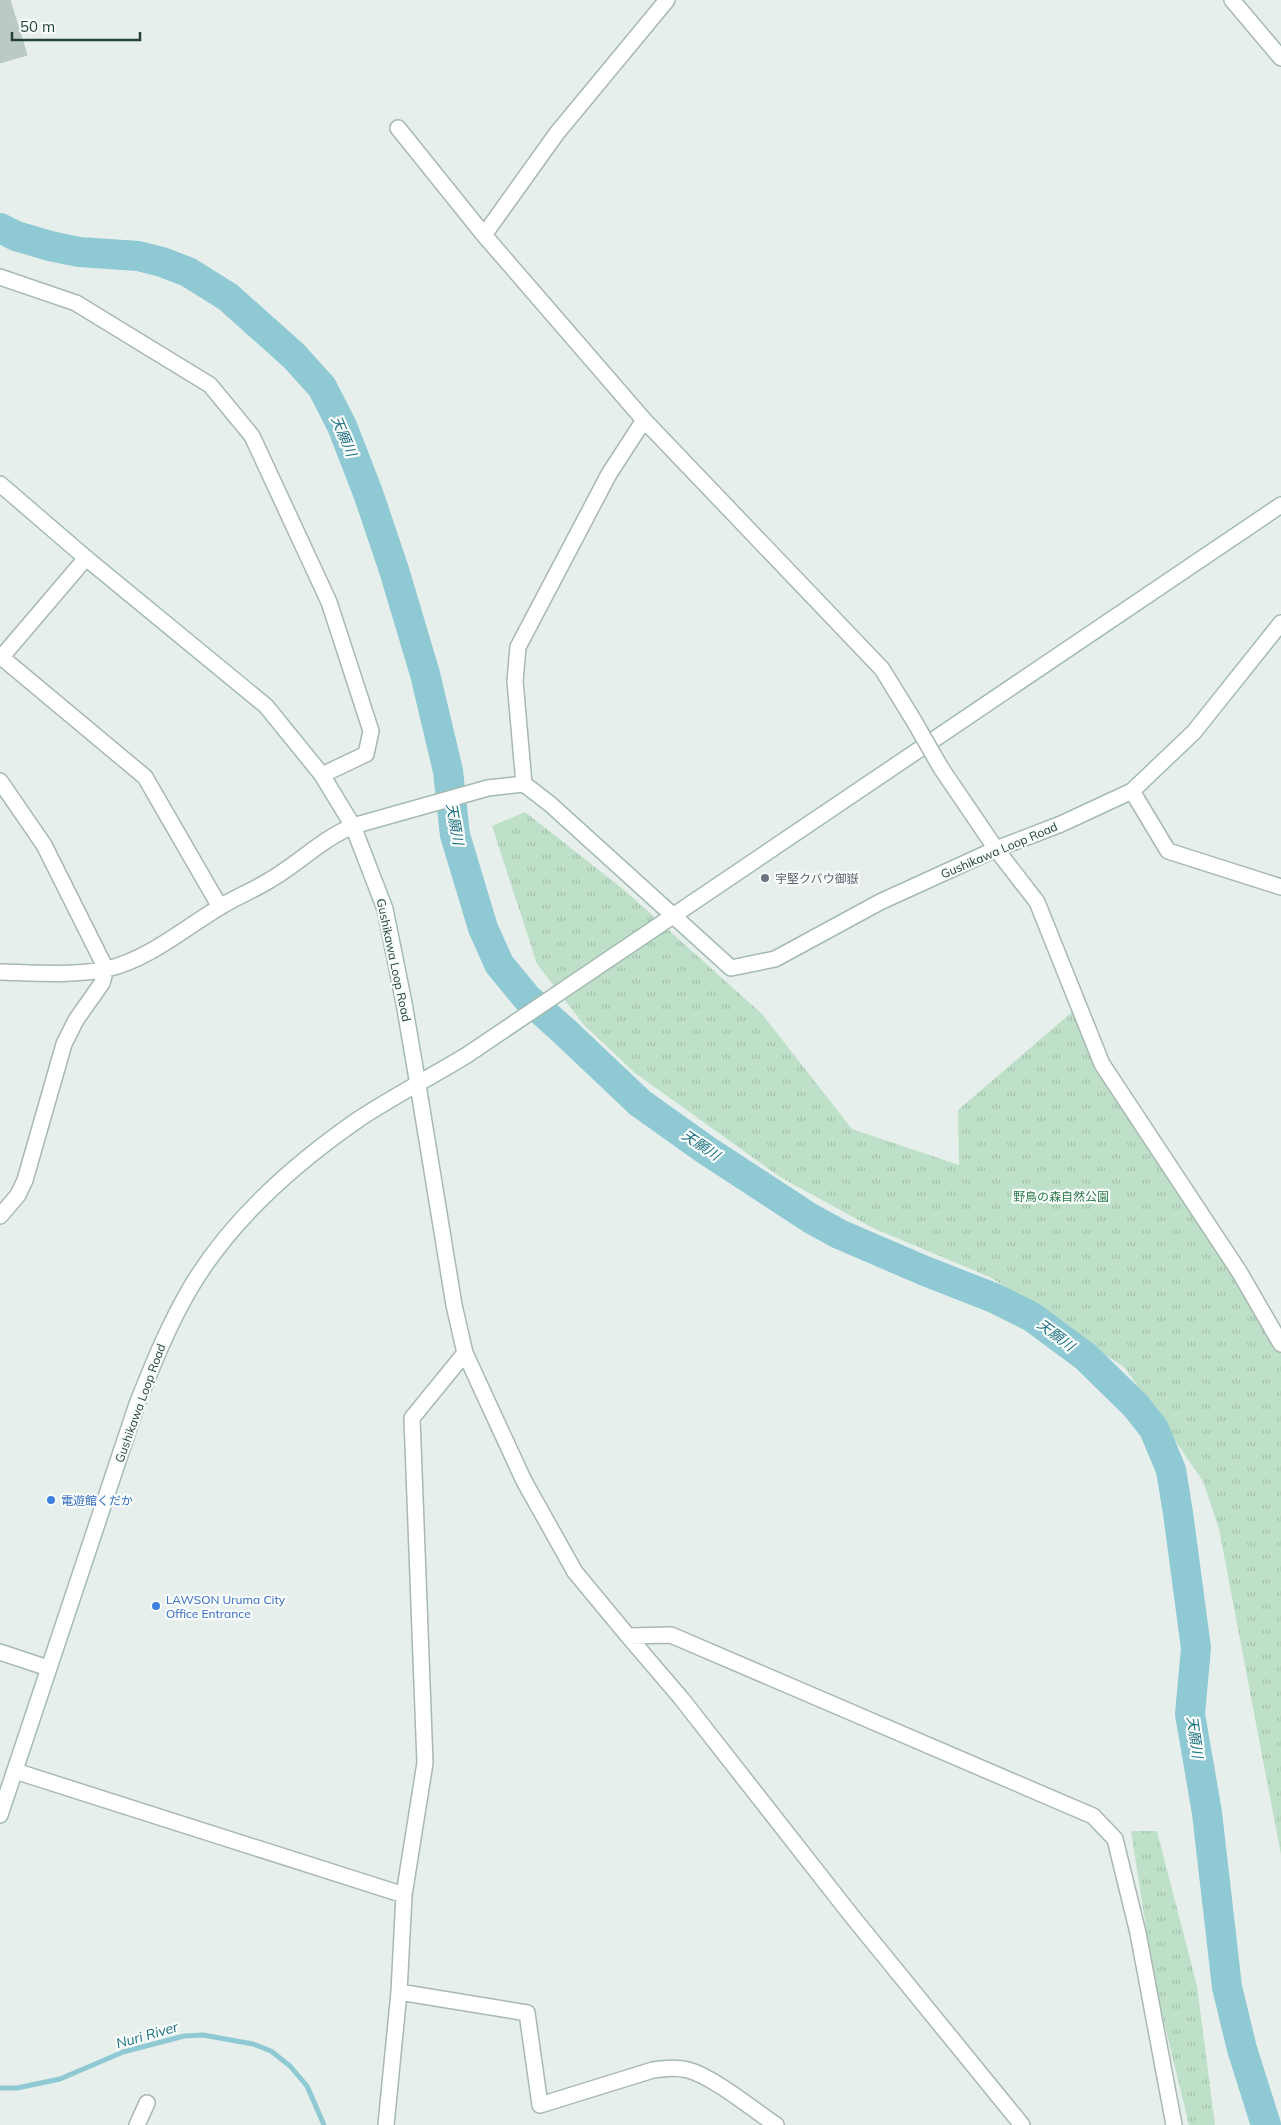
<svg xmlns="http://www.w3.org/2000/svg" width="1281" height="2125" viewBox="0 0 1281 2125" font-family="Mulish,'Noto Sans JP',sans-serif">
	<style>
		.grass { fill: url(#grass-tufts) }
		.lines { fill: none; stroke-linecap: round; stroke-linejoin: round }
		.stream { stroke: #8ec9d4; stroke-width: 5 }
		.river { stroke: #8ec9d4; stroke-width: 30 }
		.building { fill: #bbcac4; stroke: #b8c9c2 }
		.street-casing { stroke: #a8b8b2; stroke-width: 18 }
		.secondary-casing { stroke: #a4bbb3; stroke-width: 18 }
		.street { stroke: #fff; stroke-width: 15 }
		.secondary { stroke: #fff; stroke-width: 15 }
		.street-bridge-casing { stroke: #a8b8b2; stroke-width: 18; stroke-linecap: butt }
		.street-bridge { stroke: #fff; stroke-width: 15 }
		.worship-dot { fill: #6b7280; stroke: #f7fbf9; stroke-width: 2 }
		.shop-dot { fill: #3f7fe0; stroke: #f7fbf9; stroke-width: 2 }
		.labels { text-anchor: middle; dominant-baseline: central; stroke-width: 4.5; stroke-linejoin: round; paint-order: stroke }
		.street-label { font-size: 12px; fill: #24423a; stroke: #f7fbf9 }
		.worship-label { font-size: 12px; fill: #5b616d; stroke: #f7fbf9; text-anchor: start }
		.park-label { font-size: 12px; fill: #2d7a4b; stroke: #f7fbf9 }
		.shop-label { font-size: 12px; fill: #366cbe; stroke: #f7fbf9; text-anchor: start }
		.water-label { font-size: 14px; font-style: italic; fill: #1c6f80; stroke: #f7fbf9 }
	</style>
	<defs>
		<pattern id="grass-tufts" width="24" height="20" patternUnits="userSpaceOnUse" patternTransform="scale(1.25)"><rect width="24" height="20" fill="#bfe0c8"/><path d="M3 7l-1-3M5 7V3M7 7l1-3M15 17l-1-3M17 17v-4M19 17l1-3" fill="none" stroke="#a4c1ad"/></pattern>
	</defs>
	<rect width="100%" height="100%" fill="#e6efeb"/>
	<path class="grass" d="M525 812 623 889 762 1014 852 1129 959 1165 958 1110 1079 1006 1102 1064 1281 1344V1855L1219 1529 1203 1481 1125 1368 992 1278 873 1228 780 1177 635 1073 583 1024 537 964 492 826Z
		M1131 1831H1157L1197 1986 1215 2125H1189L1155 1985Z"/>
	<g class="lines">
		<path class="stream" d="M0 2088H17L60 2079 123 2052 184 2036 203 2035 253 2044 271 2051 290 2066 307 2086 324 2125"/>
		<path class="river" d="M0 228 16 236 50 246 79 252 138 256 162 262 188 272 228 297 294 356 322 387 342 426 368 493 394 570 425 674 448 771 455 835 483 928 499 964 527 998 564 1031 640 1103 706 1150 810 1218 839 1234 925 1271 994 1298 1032 1317 1086 1357 1136 1406 1154 1429 1171 1470 1178 1513 1196 1648 1190 1714 1207 1813 1227 1987 1242 2049 1266 2125"/>
	</g>
	<path class="building" d="M0 0H10L27 55 0 63Z"/>
	<g class="lines">
		<g class="street-casing">
			<path id="street" d="M1232 0 1281 58
				M398 128 484 235 644 420 882 669 914 721
				M484 235 557 133 667 0
				M0 277 76 303 210 385 252 436 329 602 371 731 366 754 322 775
				M0 656 145 777 220 907
				M0 659 86 558
				M941 768 996 849 1037 902 1102 1064 1240 1273 1281 1344
				M0 781 44 845 106 969 102 983 76 1020 64 1044 25 1180 18 1195 0 1216
				M524 784 515 681 518 647 609 474 644 420
				M1132 791 1168 851 1281 887
				M0 972C35 973 72 976 107 969 149 959 183 929 220 907 236 897 254 890 270 880 299 863 322 839 353 826
				M418 1085 454 1305 465 1353 524 1481 575 1572 628 1636 671 1635 1093 1816 1115 1839 1138 1933 1174 2125
				M628 1636 681 1698 851 1915 1022 2125
				M15 1771 404 1895
				M399 1992 527 2013 540 2105 653 2070C665 2068 676 2067 688 2070 712 2076 754 2110 776 2125
				M137 2125 147 2103
				M386 2125 399 1992 404 1895 425 1763 412 1418 465 1353"/>
		</g>
		<g class="secondary-casing">
			<path id="secondary" d="M0 484 86 558 266 706 322 775 353 826
				M418 1085 404 1003 385 909 353 826 488 788 524 784 550 804 731 968 775 959 880 902 996 849 1061 824 1132 791 1194 732 1281 623
				M0 1652 48 1668
				M0 1815 137 1404C153 1364 169 1324 191 1287 232 1218 294 1164 359 1119 394 1096 431 1077 467 1055L1281 505"/>
		</g>
		<use href="#street" class="street"/>
		<use href="#secondary" class="secondary"/>
		<g class="street-bridge-casing">
			<path id="street-bridge" d="M914 721 941 768"/>
		</g>
		<use href="#street-bridge" class="street-bridge"/>
	</g>
	<circle class="worship-dot" cx="765" cy="878" r="5"/>
	<g class="shop-dot">
		<circle cx="51" cy="1500" r="5"/>
		<circle cx="156" cy="1606" r="5"/>
	</g>
	<g class="labels">
		<g class="street-label">
			<text transform="translate(999 850) rotate(-23)">Gushikawa Loop Road</text>
			<text transform="translate(394 960) rotate(78)">Gushikawa Loop Road</text>
			<text transform="translate(140 1403) rotate(-70)">Gushikawa Loop Road</text>
		</g>
		<g class="worship-label">
			<text x="775" y="878">宇堅クバウ御嶽</text>
		</g>
		<g class="park-label">
			<text x="1061" y="1196">野鳥の森自然公園</text>
		</g>
		<g class="shop-label">
			<text x="61" y="1500">電遊館くだか</text>
			<text x="166" y="1599">LAWSON Uruma City<tspan x="166" dy="14">Office Entrance</tspan></text>
		</g>
		<g class="water-label">
			<text transform="translate(344 436) rotate(67)">天願川</text>
			<text transform="translate(455 824) rotate(80)">天願川</text>
			<text transform="translate(701 1145) rotate(34)">天願川</text>
			<text transform="translate(1056 1335) rotate(37)">天願川</text>
			<text transform="translate(1195 1737) rotate(82)">天願川</text>
			<text transform="translate(147 2035) rotate(-16)">Nuri River</text>
		</g>
	</g>
	<path d="M12 32v8h128v-8" fill="none" stroke="#24423a" stroke-width="2.5"/>
	<text x="20" y="32" font-size="15" fill="#24423a" stroke="#f7fbf9" stroke-width="4" paint-order="stroke">50 m</text>
</svg>
